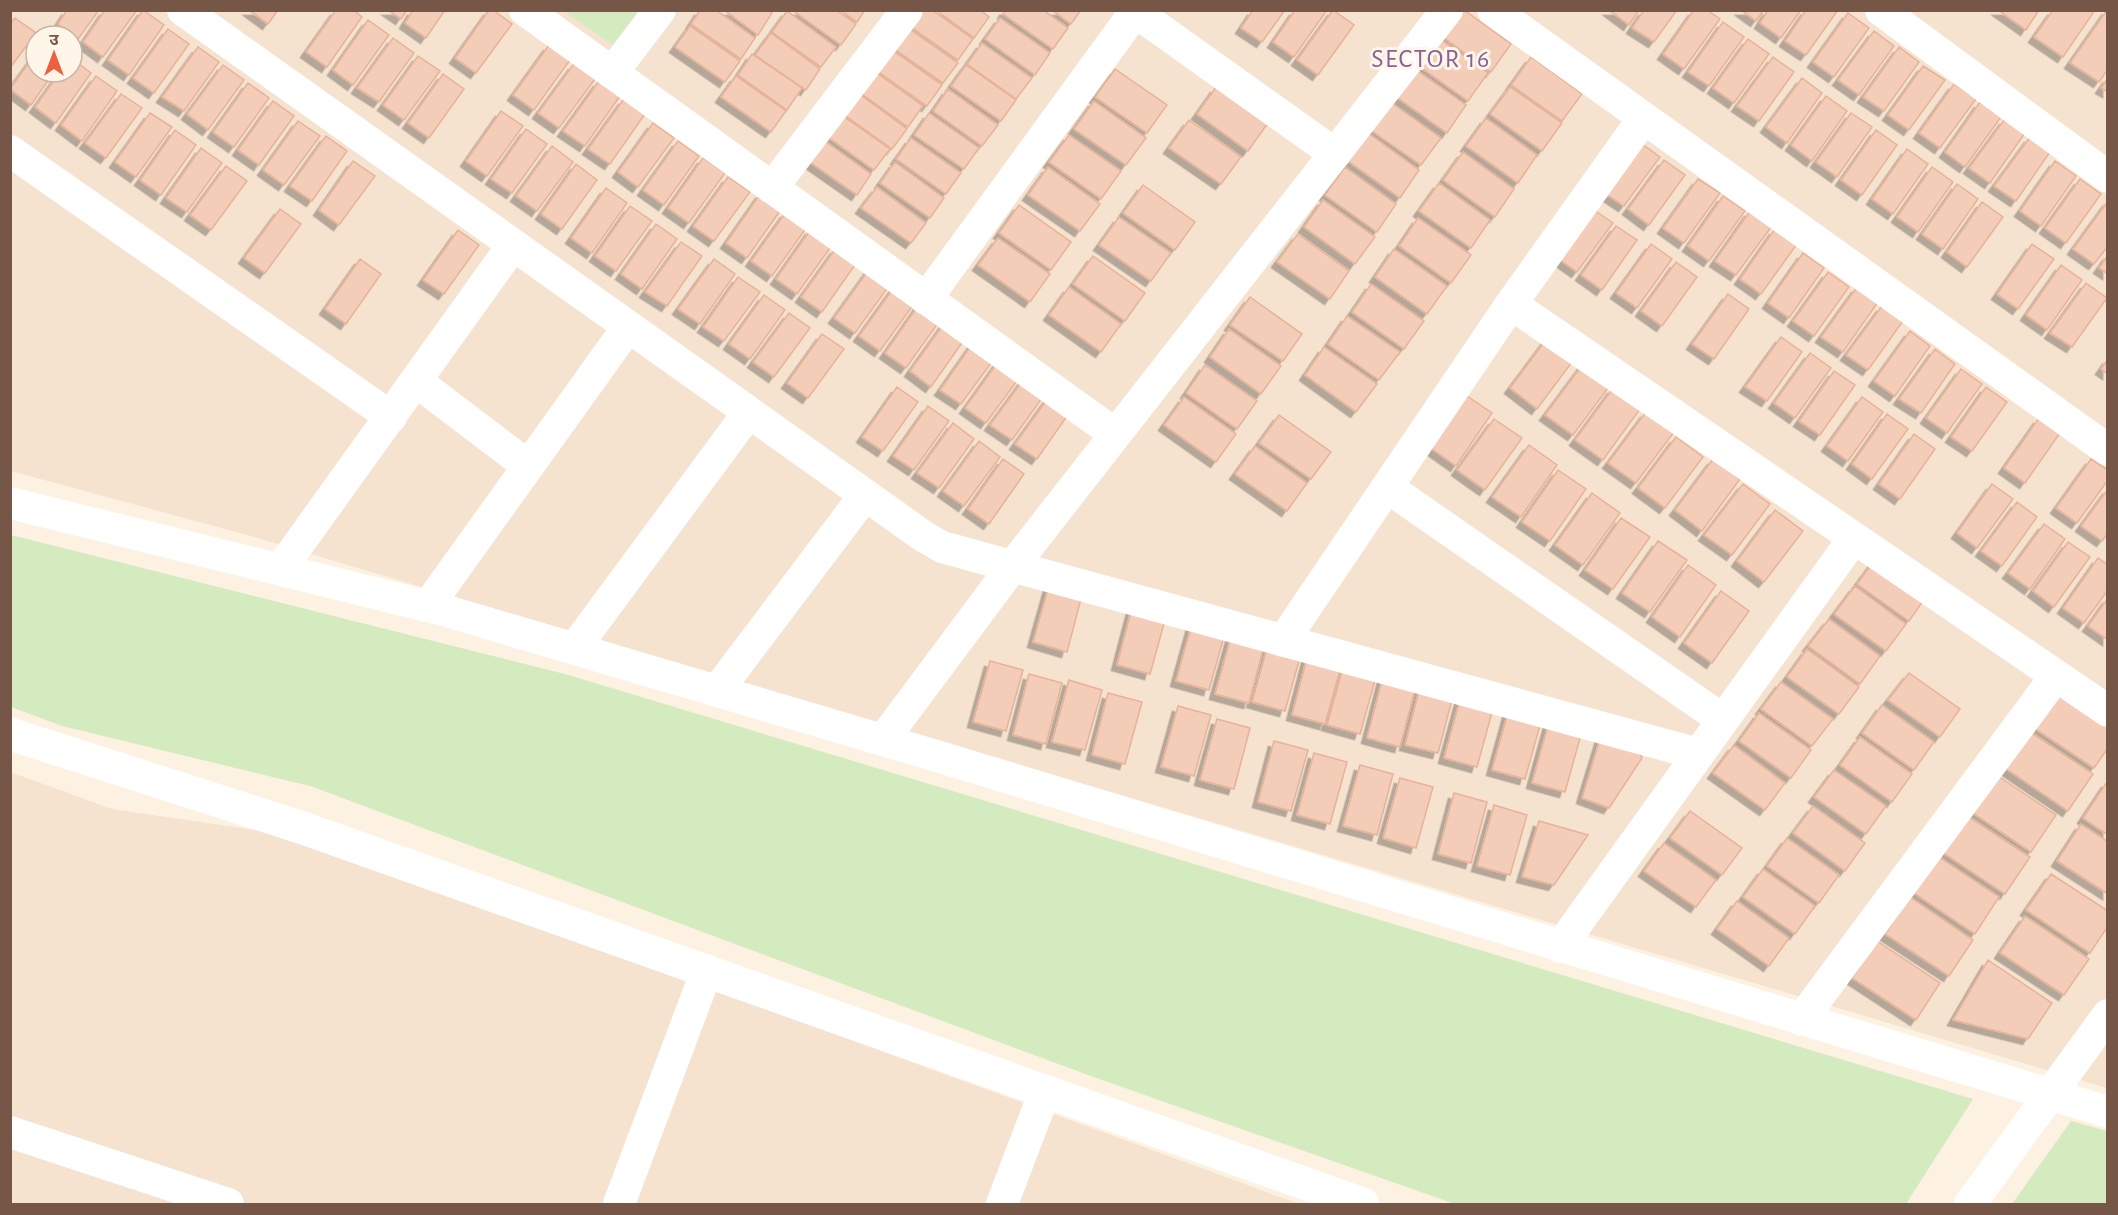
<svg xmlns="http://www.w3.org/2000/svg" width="2118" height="1215" viewBox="0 0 2118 1215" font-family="'Alegreya Sans','Noto Sans Devanagari',sans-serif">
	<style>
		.residential { fill: #f5e2cf; fill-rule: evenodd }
		.green { fill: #d3ebbf }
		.building { fill: #f4cdb8; stroke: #e7b297; stroke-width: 1.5; filter: url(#shadow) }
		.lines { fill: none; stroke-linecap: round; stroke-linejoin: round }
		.street { stroke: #fff; stroke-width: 32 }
		.secondary { stroke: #fff; stroke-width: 33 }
		.labels { text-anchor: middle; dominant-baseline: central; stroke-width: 6; stroke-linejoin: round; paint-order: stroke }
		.neighbourhood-label { font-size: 26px; letter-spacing: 1.5px; fill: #85629a; stroke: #fff5e9 }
	</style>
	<defs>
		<filter id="shadow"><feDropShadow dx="-5.5" dy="5.5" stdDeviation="0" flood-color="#0004"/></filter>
	</defs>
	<rect width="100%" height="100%" fill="#fdf1e1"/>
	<path class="residential" d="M10 11H2107V1088L247 535 11 471ZM36 36H72V72H36Z
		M10 772 112 809 294 836 1299 1204H11Z"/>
	<path class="green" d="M564 11H638L613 45Z
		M11 535 565 674 1973 1099 1906 1204H1455L1088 1075 310 786 62 726 11 707Z
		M2071 1121 2107 1131V1204H2012Z"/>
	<path class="building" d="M67 10H99L78 39 58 24Z
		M105 10H137L103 57 83 42Z
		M143 10 164 25 129 75 108 60Z
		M249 10H278L268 24Z
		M336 10H353L362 17 327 67 306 52Z
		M388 10H407L401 19Z
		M413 10H445L426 38 405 23Z
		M489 10H493L512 24 476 73 455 58Z
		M700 10H716L755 38 741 59 691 24Z
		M724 10H768L772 13 758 35Z
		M792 10H836L856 24 841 45Z
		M840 10H865L857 22Z
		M919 10H932L973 39 958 60 908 25Z
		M936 10H980L989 17 974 38Z
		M1005 10H1043L1068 28 1053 49 1003 14Z
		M1052 10H1081L1071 24Z
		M1253 10H1285L1262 42 1241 28Z
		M1295 10H1327L1294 57 1273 42Z
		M1333 10 1354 25 1318 75 1297 60Z
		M1457 10H1464L1511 44 1491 72 1440 35Z
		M1609 10H1639L1629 25Z
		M1644 10H1677L1654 42 1632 28Z
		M1694 10H1707L1720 19 1684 69 1663 54Z
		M1741 10H1764L1756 21Z
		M1768 10H1801L1781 38 1760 23Z
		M1806 10H1838L1806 55 1785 41Z
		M1998 10H2039L2026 30Z
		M2053 10H2095L2063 57 2034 37Z
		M2107 10 2108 69 2099 82 2070 63Z
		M787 11 836 47 821 67 772 32Z
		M1848 13 1869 28 1834 77 1813 62Z
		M15 18 36 33 10 68V24Z
		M1000 18 1050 53 1035 75 985 39Z
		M368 20 389 35 353 85 333 70Z
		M1723 22 1744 37 1709 86 1688 72Z
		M690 26 740 61 725 82 675 47Z
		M908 28 958 63 943 83 893 48Z
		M168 29 189 44 154 93 133 78Z
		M1874 31 1894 46 1859 95 1838 80Z
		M771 33 820 69 806 90 755 55Z
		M1436 36 1488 73 1468 101 1416 64Z
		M393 38 414 53 379 102 357 88Z
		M1748 39 1769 54 1734 103 1713 88Z
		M982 43 1032 78 1016 99 967 64Z
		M549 45 570 60 534 110 513 95Z
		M198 47 219 62 184 111 162 97Z
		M1899 47 1919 62 1884 111 1863 97Z
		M892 50 942 85 927 106 877 71Z
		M36 53V72H54L31 105 10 89Z
		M752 54 802 88 787 110 738 75Z
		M418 56 440 71 404 120 383 105Z
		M1531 57 1582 94 1562 121 1511 85Z
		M1773 57 1794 72 1759 121 1737 106Z
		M72 59 91 73 56 123 35 107 60 72H72Z
		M574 64 595 79 559 128 538 113Z
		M223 65 244 80 208 130 187 114Z
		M966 65 1016 100 1001 121 951 86Z
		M1923 66 1945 80 1909 130 1888 115Z
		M1115 69 1167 105 1147 133 1095 97Z
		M1415 69 1466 105 1447 133 1395 96Z
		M874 71 923 106 908 127 859 92Z
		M443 74 464 89 429 138 408 123Z
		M96 76 117 91 82 141 61 125Z
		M736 76 786 111 771 132 721 97Z
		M1802 78 1822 93 1787 143 1766 127Z
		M2108 78V92L2101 88Z
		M599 81 620 96 585 146 563 131Z
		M248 83 269 98 234 147 213 132Z
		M1954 84 1976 99 1940 148 1919 133Z
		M1216 87 1268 123 1248 151 1197 114Z
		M1510 87 1562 123 1542 151 1490 114Z
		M948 89 998 125 982 146 933 111Z
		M858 93 907 129 892 149 843 114Z
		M121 94 142 108 106 158 85 143Z
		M1826 96 1847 111 1812 161 1791 145Z
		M624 99 645 114 610 164 588 149Z
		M273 101 294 116 259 165 238 150Z
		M1094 101 1146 138 1126 165 1074 129Z
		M1389 101 1441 138 1421 165 1369 129Z
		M1980 102 2001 117 1965 167 1945 152Z
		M501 111 523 126 487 176 466 161Z
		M150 113 172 127 136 177 115 162Z
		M929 113 979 148 964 169 914 135Z
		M1851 113 1872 127 1837 177 1816 162Z
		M840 114 890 149 874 170 825 135Z
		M1486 118 1537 155 1518 183 1466 146Z
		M2005 119 2025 133 1990 183 1969 168Z
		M1189 120 1241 157 1221 184 1169 148Z
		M298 121 320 136 284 185 263 170Z
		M653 123 674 138 638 187 618 172Z
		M526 129 547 144 512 193 491 179Z
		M175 130 196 145 161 195 140 180Z
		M1876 130 1897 145 1862 195 1841 180Z
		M1368 133 1419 170 1400 198 1348 161Z
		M1069 135 1121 171 1101 199 1049 162Z
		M326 136 347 151 312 201 290 186Z
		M2030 137 2050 152 2016 201 1994 186Z
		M911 138 961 173 946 194 896 159Z
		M822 139 871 174 857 195 807 160Z
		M678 141 699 156 664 205 643 190Z
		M1639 142 1660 157 1624 206 1603 192Z
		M552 146 573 162 537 211 516 196Z
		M201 148 222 163 187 212 166 198Z
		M1907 149 1928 164 1893 214 1872 199Z
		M1463 152 1514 189 1495 217 1443 180Z
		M703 158 725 173 689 223 668 208Z
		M1664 160 1685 175 1649 225 1628 209Z
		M353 161 375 176 339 225 319 210Z
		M2055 161 2076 176 2041 226 2020 211Z
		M895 162 944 198 930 218 880 183Z
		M576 164 597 180 562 229 541 214Z
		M226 166 247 181 211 230 190 215Z
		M1048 167 1100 204 1080 231 1028 195Z
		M1345 167 1396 204 1377 232 1325 195Z
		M1932 167 1953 182 1918 232 1897 217Z
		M728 177 750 192 714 241 693 226Z
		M1698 179 1720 193 1684 243 1663 228Z
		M2080 179 2101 194 2066 243 2045 228Z
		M1439 183 1490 220 1471 248 1419 211Z
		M1957 184 1978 199 1943 249 1922 234Z
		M1143 185 1195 222 1175 250 1123 213Z
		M877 187 926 223 911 243 861 208Z
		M606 188 627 203 592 253 571 238Z
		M761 193 782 208 747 258 726 243Z
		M1723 196 1745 211 1709 261 1688 246Z
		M1323 200 1375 237 1355 264 1304 227Z
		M2108 201V246L2094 264 2073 249Z
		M1982 202 2003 217 1967 267 1947 252Z
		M1019 205 1071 242 1051 270 999 233Z
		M630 206 652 221 616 271 595 256Z
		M1591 208 1613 223 1577 272 1556 257Z
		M280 209 301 224 265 273 244 258Z
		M1750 211 1772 226 1736 275 1715 261Z
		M786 212 807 227 772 276 751 261Z
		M1119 217 1171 253 1151 281 1099 245Z
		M1418 218 1471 255 1451 283 1399 246Z
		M656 224 677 239 642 289 621 274Z
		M1616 226 1637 240 1602 290 1581 275Z
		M811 229 833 244 797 294 776 279Z
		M1775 229 1797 244 1761 294 1740 279Z
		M458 230 479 245 444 294 423 280Z
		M1298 234 1349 271 1330 299 1277 262Z
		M998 238 1050 274 1030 302 978 265Z
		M681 242 702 256 667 306 645 292Z
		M1651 244 1672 259 1637 308 1616 293Z
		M2032 244 2054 259 2018 309 1997 294Z
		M836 248 857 262 822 312 801 297Z
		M1394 249 1447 286 1427 314 1375 277Z
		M1803 253 1824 268 1789 318 1768 303Z
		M2108 255V274L2099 268Z
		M1093 256 1145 293 1125 321 1073 284Z
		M360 259 381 274 346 324 325 309Z
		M714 259 735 274 700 324 678 309Z
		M1676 262 1697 277 1662 326 1641 311Z
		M2061 265 2082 280 2047 330 2026 315Z
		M870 268 891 283 855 333 834 318Z
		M1828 272 1849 287 1814 336 1793 321Z
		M738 277 760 292 724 341 703 327Z
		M2086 283 2107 298 2072 347 2050 333Z
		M1371 284 1424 321 1404 349 1352 312Z
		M895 286 916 301 880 351 859 336Z
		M1069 287 1121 324 1101 352 1049 315Z
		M1857 287 1878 302 1843 352 1821 337Z
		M1728 294 1749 309 1714 359 1692 344Z
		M764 295 785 310 750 359 729 344Z
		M1250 297 1302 334 1283 361 1230 325Z
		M920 303 941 319 906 368 885 353Z
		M1882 306 1903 321 1868 370 1846 355Z
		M789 313 810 328 774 377 753 362Z
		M1347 316 1400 352 1379 380 1328 344Z
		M945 322 966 337 931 387 910 371Z
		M1229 329 1281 366 1261 394 1210 357Z
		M1910 331 1930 346 1895 396 1874 381Z
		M822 334 844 349 808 398 787 383Z
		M1548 337 1575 358 1537 409 1510 388Z
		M1781 337 1802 352 1767 401 1745 387Z
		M975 340 997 355 961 404 940 390Z
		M1324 347 1377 384 1356 412 1305 375Z
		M1935 349 1955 364 1921 413 1899 399Z
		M1810 353 1831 368 1795 418 1774 403Z
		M1000 359 1022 374 986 423 965 408Z
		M2108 359V374L2101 369Z
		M1583 364 1611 384 1573 435 1545 415Z
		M1205 365 1257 401 1237 429 1186 393Z
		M1961 369 1982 384 1947 433 1926 418Z
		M1834 371 1855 385 1820 435 1799 421Z
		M1026 376 1047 391 1012 440 990 425Z
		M897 387 918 402 883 451 862 437Z
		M1986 387 2007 402 1972 451 1951 437Z
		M1613 388 1640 409 1603 460 1575 440Z
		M1051 394 1072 409 1037 459 1015 444Z
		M1464 394 1492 413 1456 466 1428 446Z
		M1184 397 1236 434 1216 462 1164 425Z
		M1862 397 1883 412 1848 461 1827 446Z
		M928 406 949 421 914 470 893 456Z
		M1646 412 1674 432 1636 483 1608 463Z
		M1887 414 1908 429 1872 479 1852 464Z
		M1279 415 1331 452 1311 479 1259 443Z
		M2039 418 2060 433 2025 483 2004 468Z
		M1494 419 1522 438 1485 490 1457 470Z
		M953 423 974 439 939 488 917 473Z
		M1914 434 1935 449 1900 499 1879 484Z
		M1676 437 1703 457 1665 508 1638 488Z
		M979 441 1000 457 964 506 943 491Z
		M1529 445 1557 465 1521 517 1492 497Z
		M1255 446 1307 483 1287 511 1235 474Z
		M1003 459 1024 474 989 524 968 509Z
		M1713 459 1740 479 1702 531 1675 510Z
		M2091 459 2108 470V480L2077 523 2056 508Z
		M1558 470 1586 489 1550 541 1522 522Z
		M1743 484 1770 504 1732 555 1704 535Z
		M1992 484 2013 499 1977 548 1957 533Z
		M2108 489V533L2102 541 2081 526Z
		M1592 493 1620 513 1583 565 1555 545Z
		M2017 502 2037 517 2002 566 1981 551Z
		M1775 510 1803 531 1764 582 1737 561Z
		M1621 518 1650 537 1613 589 1585 570Z
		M2044 524 2065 539 2030 589 2008 573Z
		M1658 541 1687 560 1650 612 1622 593Z
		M2068 542 2090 557 2054 607 2033 591Z
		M1877 557 1928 594 1909 621 1857 584Z
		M2098 558 2108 565V590L2084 623 2063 608Z
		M1688 565 1716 585 1680 637 1652 617Z
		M1050 582 1083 591 1067 652 1033 642Z
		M1855 586 1906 624 1886 651 1834 614Z
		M1721 591 1749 611 1712 663 1684 643Z
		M2108 598V640L2088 626Z
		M1133 604 1167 613 1150 674 1117 665Z
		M1829 619 1880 656 1860 684 1808 646Z
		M1193 620 1226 629 1209 690 1176 681Z
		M1232 633 1265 642 1249 703 1215 694Z
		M1269 641 1302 650 1285 711 1252 702Z
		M1807 649 1859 687 1839 714 1787 677Z
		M1308 654 1342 663 1325 724 1292 715Z
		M990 661 1023 670 1006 731 973 722Z
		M1344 664 1377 673 1360 734 1327 725Z
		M1909 673 1960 709 1940 737 1888 700Z
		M1029 674 1062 683 1046 744 1013 735Z
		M1383 677 1416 686 1400 747 1367 738Z
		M1069 680 1102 690 1085 750 1052 742Z
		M1781 682 1833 719 1812 746 1761 709Z
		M1421 683 1454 692 1438 753 1405 745Z
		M2055 689 2108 724V748L2094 768 2031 726Z
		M1108 693 1142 702 1125 764 1092 755Z
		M1461 696 1494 705 1477 767 1444 758Z
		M1882 705 1934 742 1914 770 1862 733Z
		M1178 706 1211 715 1194 776 1161 767Z
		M1509 709 1542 718 1525 779 1492 770Z
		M1759 713 1811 750 1791 778 1739 741Z
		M1217 719 1250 728 1234 789 1200 780Z
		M1549 722 1582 731 1565 792 1532 783Z
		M2029 731 2093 774 2068 811 2005 768Z
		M1601 736 1634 743 1642 758 1609 808 1582 798Z
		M1860 737 1912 774 1892 802 1840 765Z
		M1274 741 1308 750 1291 811 1258 802Z
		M1734 745 1785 783 1765 810 1713 773Z
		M1314 753 1347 762 1330 824 1297 815Z
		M1360 765 1393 774 1377 835 1343 826Z
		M1834 770 1886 806 1866 834 1814 797Z
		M1992 772 2056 815 2031 852 1967 809Z
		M1400 778 1433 787 1416 848 1383 838Z
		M2107 782H2108V835L2083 818Z
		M1454 793 1487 802 1471 863 1438 854Z
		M1494 805 1527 815 1510 875 1477 866Z
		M1813 806 1865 843 1845 871 1793 833Z
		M1690 811 1742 848 1722 875 1670 838Z
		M1966 815 2030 857 2005 894 1942 852Z
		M1539 821 1588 835 1554 885 1522 877Z
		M2081 824 2108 842V894L2057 861Z
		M1787 838 1839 875 1819 903 1767 866Z
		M1664 843 1716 880 1696 907 1644 871Z
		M1936 855 1999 897 1975 934 1911 891Z
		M1763 869 1815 906 1795 934 1743 897Z
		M2051 874 2108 911V926L2090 953 2026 910Z
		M1910 897 1973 940 1949 976 1885 934Z
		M1737 901 1789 938 1769 966 1717 929Z
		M2025 916 2089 959 2064 995 2000 953Z
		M1877 941 1940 983 1916 1020 1852 978Z
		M1988 960 2052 1003 2028 1039 1953 1020Z"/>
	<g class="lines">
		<path class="street" d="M183 10 923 536 942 547 1698 754
			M525 10 1115 434
			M1133 10 1335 154
			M1493 10 2108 450
			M1881 10 2108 177
			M612 73 660 10
			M10 151 391 417
			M772 188 907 10
			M926 299 1135 12
			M1511 304 2108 711
			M416 381 528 466
			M1387 487 1723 720
			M10 503 443 610 930 754 2108 1112
			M280 570 513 245
			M428 606 628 327
			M1283 641 1511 304 1643 119
			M574 649 749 412
			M717 691 865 495
			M883 740 1012 567 1447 10
			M1560 947 1854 538
			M1801 1020 2056 676
			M10 1132 228 1204
			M619 1204 707 970
			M1002 1204 1045 1091
			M1970 1204 2108 1015"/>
		<path class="secondary" d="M10 734 303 828 1363 1204"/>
	</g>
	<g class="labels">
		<g class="neighbourhood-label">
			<text x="1431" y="59">SECTOR 16</text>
		</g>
	</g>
	<rect width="2118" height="1215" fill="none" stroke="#765647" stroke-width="24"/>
	<g transform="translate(54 54)"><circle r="28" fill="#fff5e9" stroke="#c8b5a8" stroke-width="1.5"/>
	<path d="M0-4.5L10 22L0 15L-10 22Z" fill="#ee5f40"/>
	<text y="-9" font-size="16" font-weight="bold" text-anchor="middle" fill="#765647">उ</text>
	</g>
</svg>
